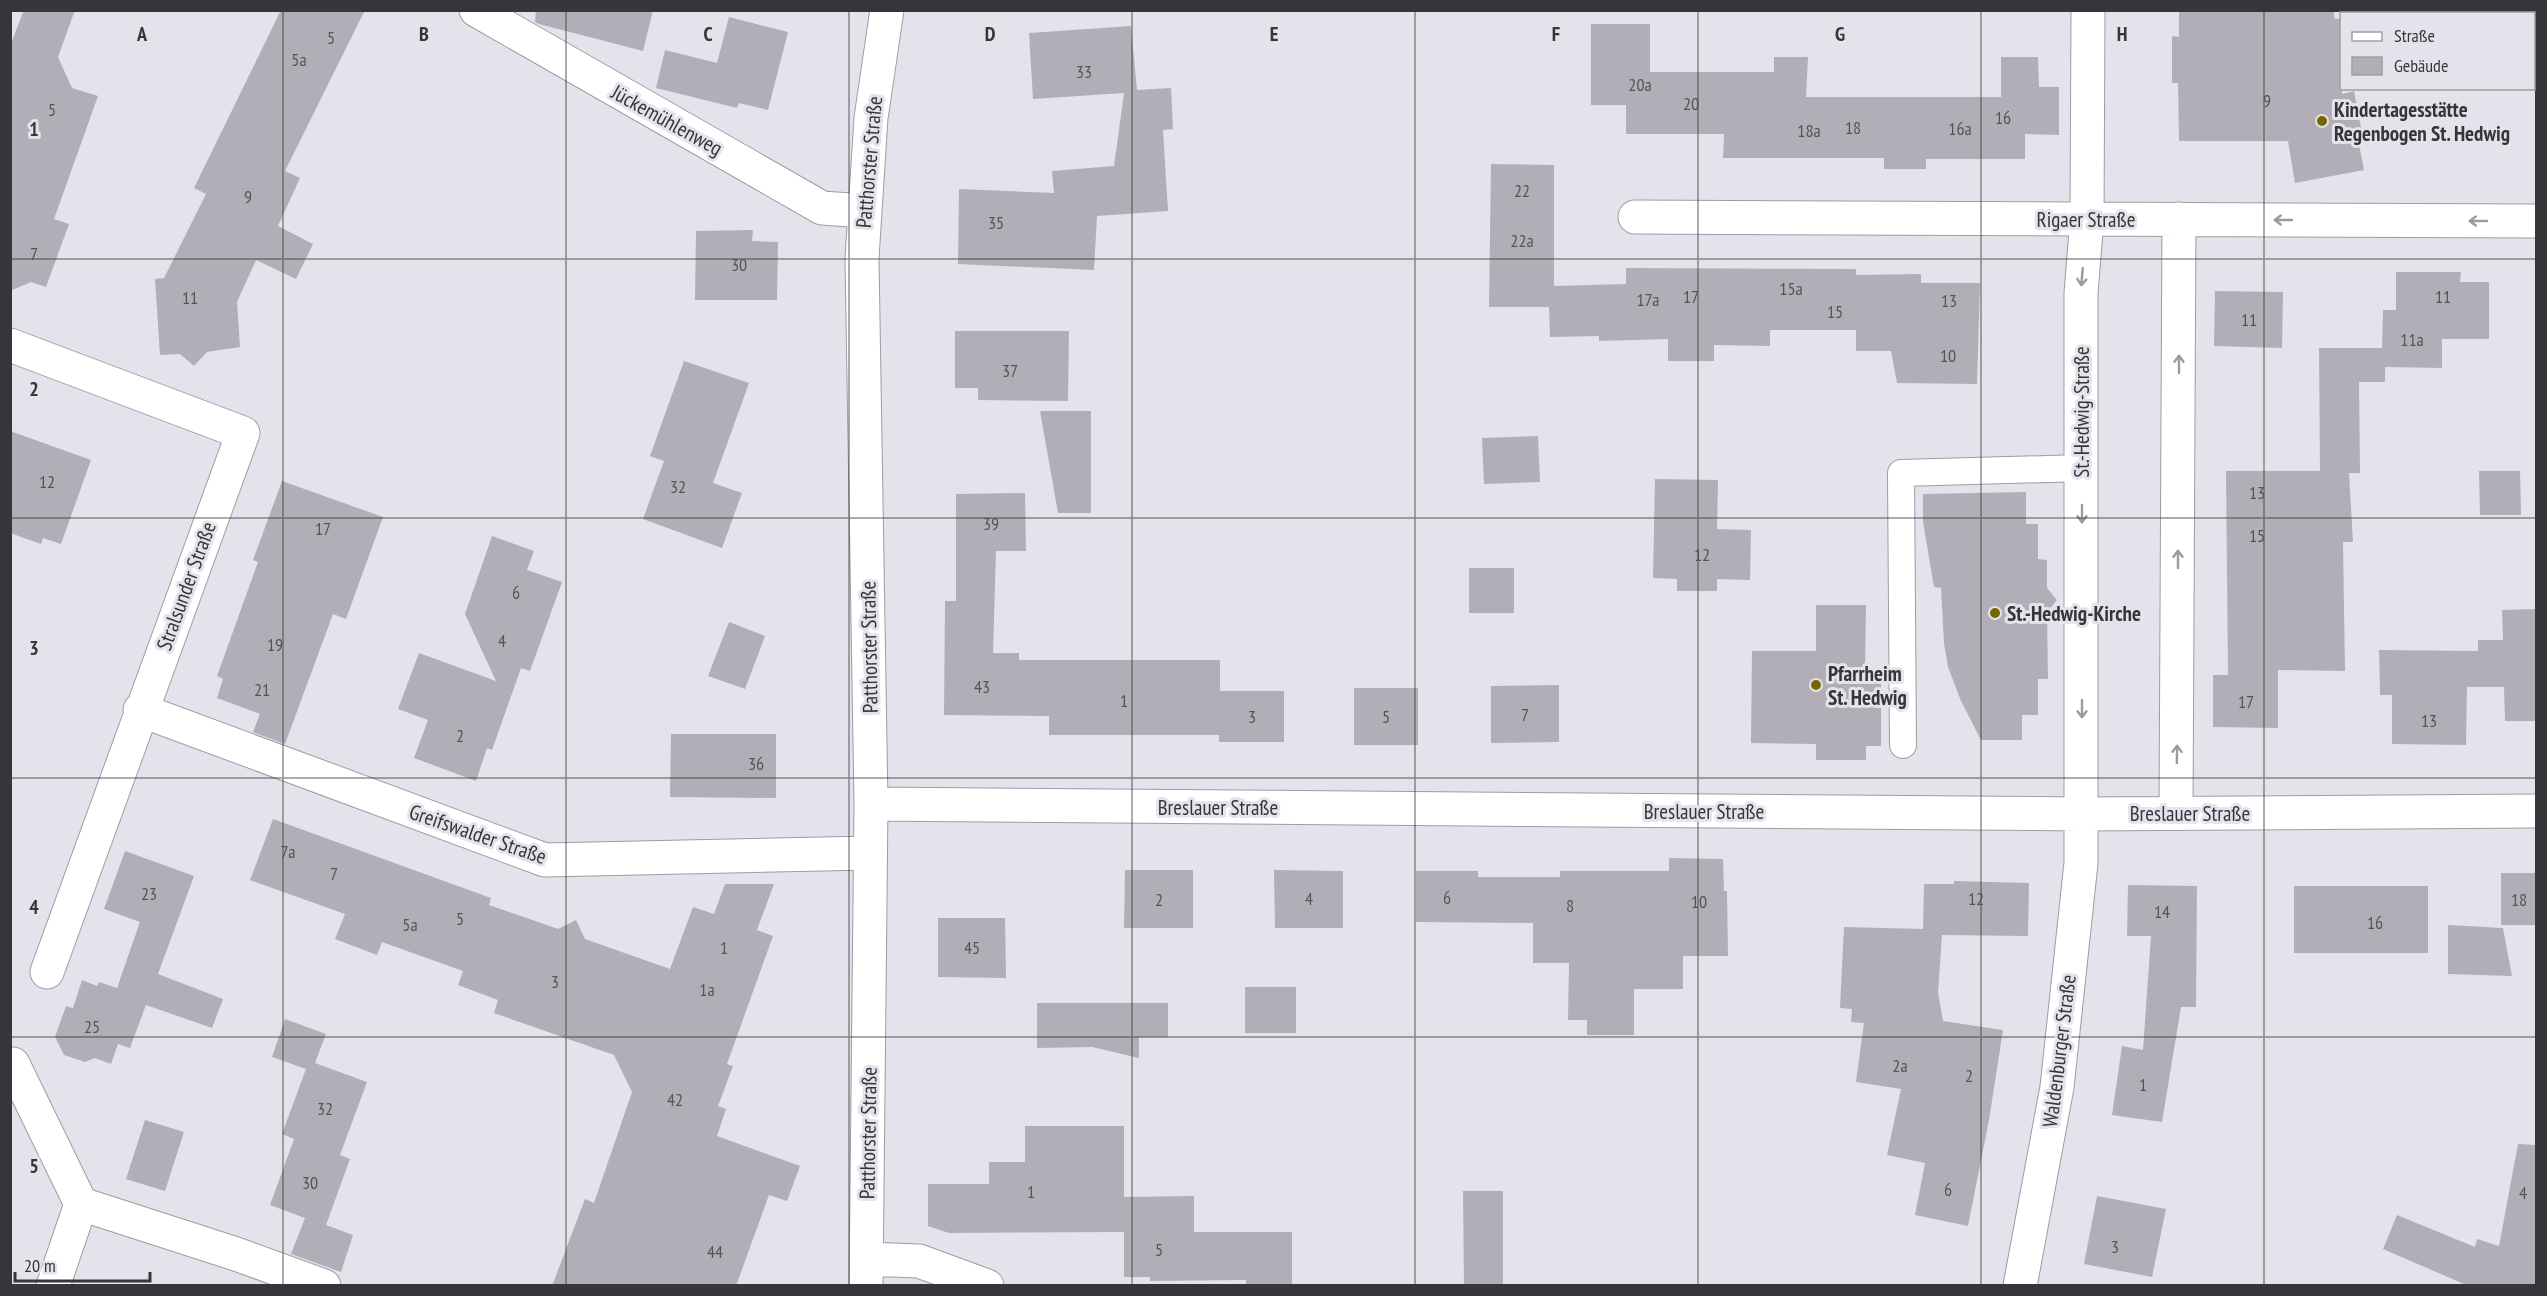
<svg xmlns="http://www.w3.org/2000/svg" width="2547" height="1296" viewBox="0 0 2547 1296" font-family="'PT Sans Narrow',sans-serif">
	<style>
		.building { fill: #b2aeb7 }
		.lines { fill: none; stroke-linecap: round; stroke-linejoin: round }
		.service-casing { stroke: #9f9ba4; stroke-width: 28 }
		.minor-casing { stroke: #9f9ba4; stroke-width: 35 }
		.service { stroke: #fff; stroke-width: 26 }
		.minor { stroke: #fff; stroke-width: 33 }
		.oneway { stroke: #9b9a9c }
		.grid { fill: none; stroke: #373539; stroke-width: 1.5; stroke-opacity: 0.55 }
		.poi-dot { fill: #746900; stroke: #e6e2ec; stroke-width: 2 }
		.labels { text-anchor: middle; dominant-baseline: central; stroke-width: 6; stroke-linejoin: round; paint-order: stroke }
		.number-label { font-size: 18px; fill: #565358 }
		.poi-label { font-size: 21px; font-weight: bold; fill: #373539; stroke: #e6e2ec; text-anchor: start }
		.street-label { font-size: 21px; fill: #373539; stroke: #e6e2ec }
		.grid-label { font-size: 20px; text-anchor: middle; font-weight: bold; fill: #373539; stroke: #e6e2ec; stroke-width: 6; stroke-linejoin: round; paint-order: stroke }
	</style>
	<rect width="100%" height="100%" fill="#e6e2ec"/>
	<path class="building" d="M24 10H75L58 57 72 88 98 96 54 219 69 224 46 287 31 282 10 291V46Z
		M281 10H365L285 171 300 178 278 226 313 244 296 279 256 260 237 302 240 347 207 352 194 366 180 354 160 355 155 279 164 278 206 194 194 188Z
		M536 10H653L643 51 539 24 535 22Z
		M2179 10H2333L2335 19 2342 18V94L2354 91 2363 138 2358 139 2364 170 2295 183 2288 141H2179L2178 83H2172V36L2179 37Z
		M729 17 788 32 768 110 739 103 737 108 656 88 665 50 717 63Z
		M1591 24H1650V72H1774V57H1808L1806 97H2001V57H2038L2039 87H2059V135L2025 134V159H1926V169H1884V158H1723L1724 134H1626V105H1591Z
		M1131 26 1137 90 1171 88 1173 129 1163 130 1168 211 1097 216 1094 270 958 264 959 189 1054 193 1052 171 1114 166 1124 93 1033 99 1029 33Z
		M1491 164 1554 165V286L1626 284V268L1856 269V275L1921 274V283H1980L1977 384 1897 383 1891 351H1856V330H1770V346L1714 345V361H1668V339L1599 341V336L1550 337 1549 307H1489Z
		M753 230 752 241 778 242 777 300H695L696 231Z
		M2396 272H2461L2460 282H2489V339H2442V368L2385 367V382H2359L2360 473H2349L2353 542H2343L2345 671 2278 670V728L2213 727V675H2228L2226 471H2320L2319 348H2382L2383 310H2396Z
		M2215 291 2283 292 2282 348 2214 346Z
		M955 331H1069L1068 401 978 400V388H955Z
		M684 361 749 383 713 483 742 493 722 548 643 519 664 461 650 456Z
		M1040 411H1091V513H1058Z
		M10 431 91 460 61 544 43 538 41 544 10 533Z
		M1538 436 1540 482 1484 484 1482 438Z
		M2479 471H2520L2521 515H2480Z
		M1655 479 1718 480 1717 529 1751 530 1750 580 1717 579V591H1677V579L1653 578Z
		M282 481 383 517 346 619 333 614 285 744 253 732 260 714 217 698 223 679 217 676 258 562 253 560Z
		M2026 492V524H2038V559L2047 560V588L2057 600 2047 612 2048 679H2038V715H2022V740H1981L1961 701 1948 667 1944 643 1941 588 1934 587 1923 522V494Z
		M1025 493 1026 551H996L993 653H1019V660H1220V691H1284V742H1219V735H1049V716L944 715 945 601H956V494Z
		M492 536 534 551 527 570 562 582 530 671 521 668 492 750 487 748 476 781 414 758 428 720 398 709 419 653 496 681 465 614Z
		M1469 568H1514V613H1469Z
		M1816 605H1866L1865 668H1881V746H1866V760H1816V744L1751 743 1752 651H1816Z
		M2536 609V721H2505L2504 687H2467L2466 745 2392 744V695H2380L2379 650 2478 651V640H2503L2502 610Z
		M729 622 765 636 745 689 708 676Z
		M1559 685V742L1491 743V686Z
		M1354 688H1418V745H1354Z
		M671 734H776V798L670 797Z
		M273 819 491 898 489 905 558 929 576 920 585 939 670 969 693 907 714 914 725 884H774L757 930 773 936 727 1064 733 1066 718 1106 726 1109 717 1136 800 1166 787 1201 769 1195 736 1286H552L585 1199 594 1203 632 1092 614 1055 494 1013 498 1000 458 985 463 971 382 942 377 955 335 939 345 914 250 880Z
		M125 851 194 876 158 974 223 999 212 1028 146 1005 130 1048 118 1044 111 1064 95 1058 85 1062 64 1055 55 1037 66 1006 73 1008 82 980 97 986 99 982 117 988 140 922 104 909Z
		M1669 858 1723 859 1724 891H1727L1728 956H1683V989H1634V1035H1587V1020H1568L1569 963H1533V923L1416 922V871H1478V877H1560V871H1669Z
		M1125 870H1193V928H1124Z
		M1274 870 1343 871V928H1275Z
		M2501 873H2536V925H2501Z
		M1954 881 2029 883 2028 936 1942 935 1938 992 1943 1021 2003 1030 1989 1120 1968 1226 1915 1215 1925 1163 1887 1155 1901 1089 1856 1082 1864 1023 1851 1022 1852 1009 1840 1008 1844 927 1923 929 1924 884H1954Z
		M2128 885 2197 886 2196 1007H2181L2162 1122 2112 1115 2122 1046 2143 1050 2151 936H2127Z
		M2294 886H2428V953H2294Z
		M938 918H1005L1006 978 938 977Z
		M2448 925 2503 928 2512 976 2448 974Z
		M1245 987H1296V1033H1245Z
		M1037 1003H1168V1037H1139V1058L1092 1047 1037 1048Z
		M285 1019 326 1034 315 1063 367 1082 340 1155 350 1159 326 1225 353 1235 341 1272 291 1254 305 1218 270 1205 294 1139 282 1134 306 1069 272 1057Z
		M145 1120 184 1132 165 1191 126 1179Z
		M1025 1126H1124V1197L1194 1196V1232H1292V1286H1246V1280L1150 1281V1277H1124V1232L949 1233 928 1226V1184H989V1162H1025Z
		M2518 1144 2536 1145V1286H2463L2464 1284 2383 1249 2397 1215 2475 1247 2477 1239 2499 1246Z
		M1463 1191H1503V1286H1464Z
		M2097 1196 2166 1209 2152 1277 2084 1264Z"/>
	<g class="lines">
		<g class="service-casing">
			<path id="service" d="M1903 745 1901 473 2082 468"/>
		</g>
		<g class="minor-casing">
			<path id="minor" d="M476 10 822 208 864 211
				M1635 217 2536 221
				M10 345 243 433 47 972
				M140 710 545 860 870 853
				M871 804 2081 814 2536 811
				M2176 813 2179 219
				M13 1064 81 1204 53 1286
				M81 1204 236 1254 324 1286
				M866 1259 919 1261 987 1286
				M866 1286 871 804 862 258 871 118 887 10
				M2020 1286 2057 1087 2081 863V293L2087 219 2088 10"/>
		</g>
		<use href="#service" class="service"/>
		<use href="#minor" class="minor"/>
	</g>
	<defs><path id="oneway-shaft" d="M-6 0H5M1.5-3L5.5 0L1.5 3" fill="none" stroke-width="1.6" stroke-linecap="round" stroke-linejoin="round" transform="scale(1.5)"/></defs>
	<g class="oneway">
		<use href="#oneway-shaft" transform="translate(2283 220) rotate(-180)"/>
		<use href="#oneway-shaft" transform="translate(2478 221) rotate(-180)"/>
		<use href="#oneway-shaft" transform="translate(2082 277) rotate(95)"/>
		<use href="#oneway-shaft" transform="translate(2179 364) rotate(-90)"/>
		<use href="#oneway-shaft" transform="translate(2082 514) rotate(90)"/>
		<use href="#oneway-shaft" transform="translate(2178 559) rotate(-90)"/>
		<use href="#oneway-shaft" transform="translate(2082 709) rotate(90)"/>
		<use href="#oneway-shaft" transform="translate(2177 754) rotate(-89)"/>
	</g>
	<path class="grid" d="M283 10V1286M566 10V1286M849 10V1286M1132 10V1286M1415 10V1286M1698 10V1286M1981 10V1286M2264 10V1286M10 259H2536M10 518H2536M10 778H2536M10 1037H2536"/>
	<g class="poi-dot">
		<circle cx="2322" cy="121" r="6"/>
		<circle cx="1995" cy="613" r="6"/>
		<circle cx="1816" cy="685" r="6"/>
	</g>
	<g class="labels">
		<g class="number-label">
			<text x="331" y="37">5</text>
			<text x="299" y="59">5a</text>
			<text x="1084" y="71">33</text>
			<text x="1640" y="84">20a</text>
			<text x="2267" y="100">9</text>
			<text x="1691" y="103">20</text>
			<text x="52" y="109">5</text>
			<text x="2003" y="117">16</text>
			<text x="1853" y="127">18</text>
			<text x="1960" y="128">16a</text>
			<text x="1809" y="130">18a</text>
			<text x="1522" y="190">22</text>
			<text x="248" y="196">9</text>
			<text x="996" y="222">35</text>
			<text x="1522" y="240">22a</text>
			<text x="34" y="253">7</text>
			<text x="739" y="264">30</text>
			<text x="1791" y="288">15a</text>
			<text x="1691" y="296">17</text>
			<text x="2443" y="296">11</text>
			<text x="190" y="297">11</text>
			<text x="1648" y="299">17a</text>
			<text x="1949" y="300">13</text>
			<text x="1835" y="311">15</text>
			<text x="2249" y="319">11</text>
			<text x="2412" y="339">11a</text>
			<text x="1948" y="355">10</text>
			<text x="1010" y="370">37</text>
			<text x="47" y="481">12</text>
			<text x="678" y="486">32</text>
			<text x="2257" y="492">13</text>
			<text x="991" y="523">39</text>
			<text x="323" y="528">17</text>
			<text x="2257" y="535">15</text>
			<text x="1702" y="554">12</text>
			<text x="516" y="592">6</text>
			<text x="502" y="640">4</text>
			<text x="275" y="644">19</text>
			<text x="982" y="686">43</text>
			<text x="262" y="689">21</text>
			<text x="1124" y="700">1</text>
			<text x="2246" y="701">17</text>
			<text x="1525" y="714">7</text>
			<text x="1252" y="716">3</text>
			<text x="1386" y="716">5</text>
			<text x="2429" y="720">13</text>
			<text x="460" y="735">2</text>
			<text x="756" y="763">36</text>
			<text x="288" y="851">7a</text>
			<text x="334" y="873">7</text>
			<text x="149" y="893">23</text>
			<text x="1447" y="897">6</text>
			<text x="1309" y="898">4</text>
			<text x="1976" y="898">12</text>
			<text x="1159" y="899">2</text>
			<text x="2519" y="899">18</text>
			<text x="1699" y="901">10</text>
			<text x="1570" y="905">8</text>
			<text x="2162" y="911">14</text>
			<text x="460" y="918">5</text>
			<text x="2375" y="922">16</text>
			<text x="410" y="924">5a</text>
			<text x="724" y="947">1</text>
			<text x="972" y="947">45</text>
			<text x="555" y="981">3</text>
			<text x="707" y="989">1a</text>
			<text x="92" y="1026">25</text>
			<text x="1900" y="1065">2a</text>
			<text x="1969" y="1075">2</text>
			<text x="2143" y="1084">1</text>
			<text x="675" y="1099">42</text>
			<text x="325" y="1108">32</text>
			<text x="310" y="1182">30</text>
			<text x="1948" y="1189">6</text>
			<text x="1031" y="1191">1</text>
			<text x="2523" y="1192">4</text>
			<text x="2115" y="1246">3</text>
			<text x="1159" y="1249">5</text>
			<text x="715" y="1251">44</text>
		</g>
		<g class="poi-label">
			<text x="2334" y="109">Kindertagesstätte<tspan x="2334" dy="24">Regenbogen St. Hedwig</tspan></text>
			<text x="2007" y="613">St.-Hedwig-Kirche</text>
			<text x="1828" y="673">Pfarrheim<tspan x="1828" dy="24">St. Hedwig</tspan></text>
		</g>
		<g class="street-label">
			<text transform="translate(667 120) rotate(29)">Jückemühlenweg</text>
			<text transform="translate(869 162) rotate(-85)">Patthorster Straße</text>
			<text x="2086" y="219">Rigaer Straße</text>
			<text transform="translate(2081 412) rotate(-90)">St.-Hedwig-Straße</text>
			<text transform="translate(186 586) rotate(-70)">Stralsunder Straße</text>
			<text transform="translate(869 647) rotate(-91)">Patthorster Straße</text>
			<text x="1218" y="807">Breslauer Straße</text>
			<text x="1704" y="811">Breslauer Straße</text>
			<text x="2190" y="813">Breslauer Straße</text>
			<text transform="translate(478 834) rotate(19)">Greifswalder Straße</text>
			<text transform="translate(2059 1051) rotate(-83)">Waldenburger Straße</text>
			<text transform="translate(868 1133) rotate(-89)">Patthorster Straße</text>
		</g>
	</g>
	<g class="grid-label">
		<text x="142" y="41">A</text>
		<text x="424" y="41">B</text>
		<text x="708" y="41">C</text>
		<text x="990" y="41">D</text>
		<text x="1274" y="41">E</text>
		<text x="1556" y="41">F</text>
		<text x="1840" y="41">G</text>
		<text x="2122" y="41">H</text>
		<text x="34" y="136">1</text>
		<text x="34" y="396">2</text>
		<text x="34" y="655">3</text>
		<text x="34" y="914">4</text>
		<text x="34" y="1173">5</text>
	</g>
	<rect width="2547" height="1296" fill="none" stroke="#373539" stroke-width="24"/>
	<rect x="2340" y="12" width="195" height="78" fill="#e6e2ec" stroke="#a09da4" stroke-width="1.5"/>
	<rect x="2352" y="32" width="30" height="9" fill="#ffffff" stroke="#a09da4" stroke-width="1.5"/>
	<text x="2394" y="42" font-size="18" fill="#373539">Straße</text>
	<rect x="2352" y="57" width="30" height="18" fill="#b2aeb7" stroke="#a09da4" stroke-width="1.5"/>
	<text x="2394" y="72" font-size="18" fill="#373539">Gebäude</text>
	<path d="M15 1272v9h135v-9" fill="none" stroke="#373539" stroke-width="3"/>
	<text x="24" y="1272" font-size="18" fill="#373539" stroke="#e6e2ec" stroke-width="4.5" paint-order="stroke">20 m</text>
</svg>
